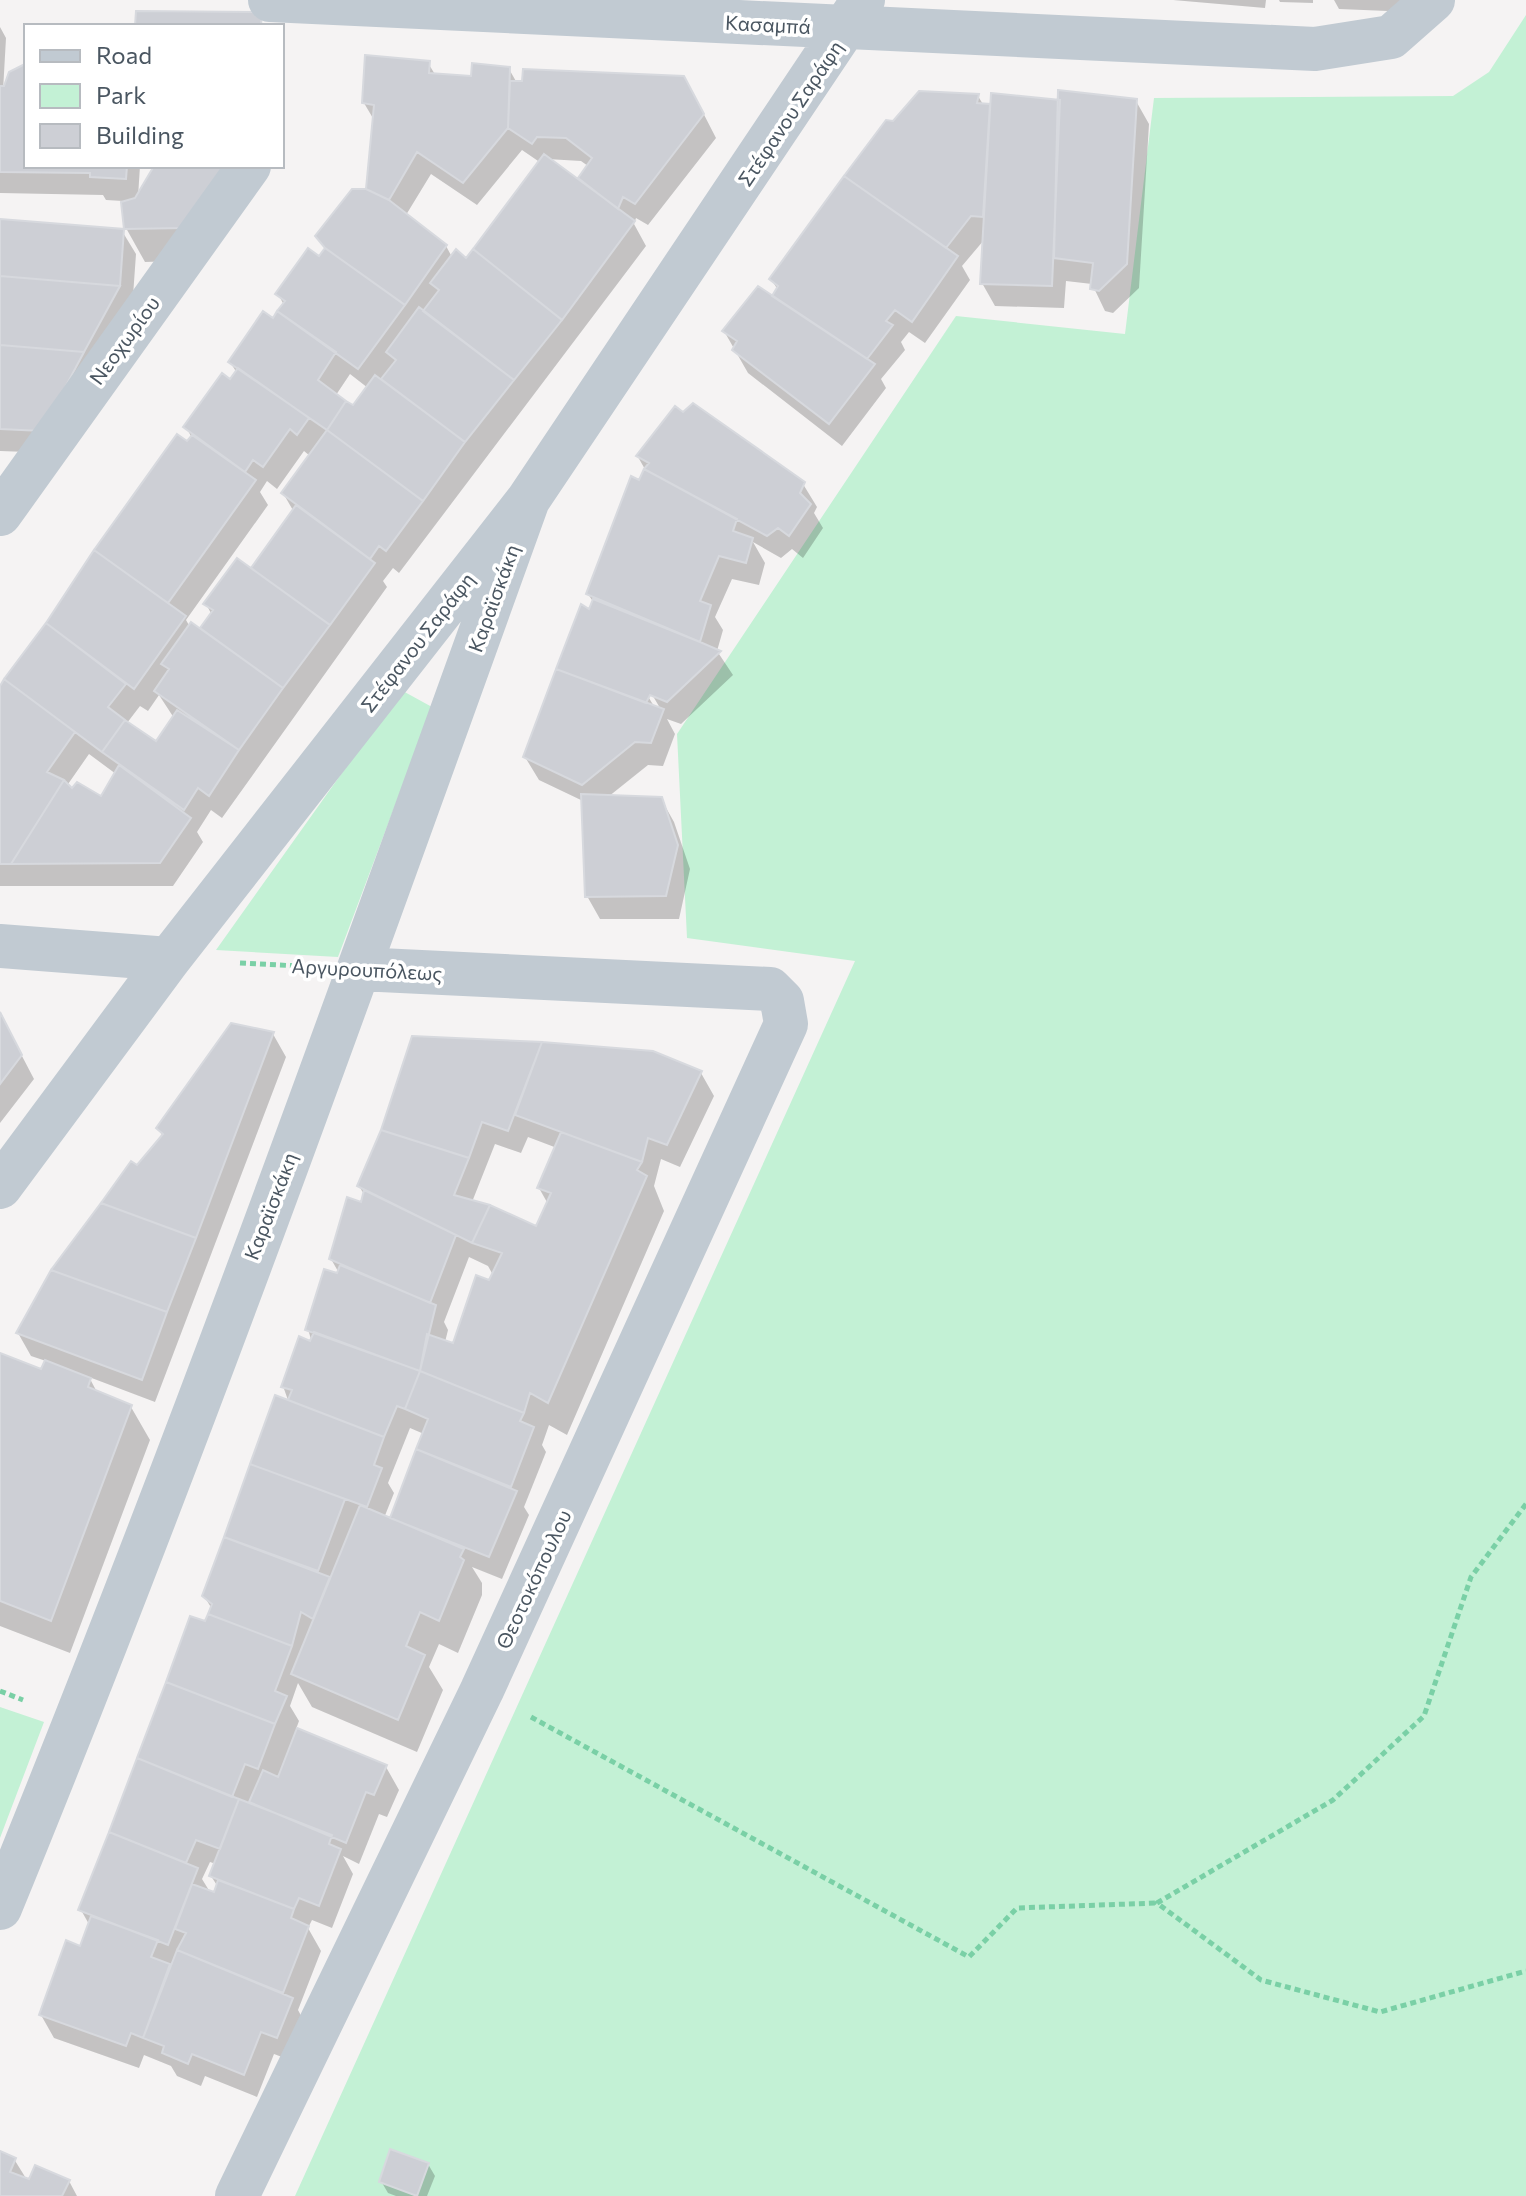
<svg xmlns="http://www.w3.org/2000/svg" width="1526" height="2196" viewBox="0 0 1526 2196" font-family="Commissioner,sans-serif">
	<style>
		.green { fill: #c3f1d5 }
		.shadow { fill: #0003; fill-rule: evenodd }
		.building { fill: #cdcfd5; stroke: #d7d9de; stroke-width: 2 }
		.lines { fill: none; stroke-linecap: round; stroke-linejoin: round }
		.path { stroke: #7ad0a6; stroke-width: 5; stroke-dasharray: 6 4; stroke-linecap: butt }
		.minor { stroke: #c1cad2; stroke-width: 44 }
		.labels { text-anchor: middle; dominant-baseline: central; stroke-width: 7; stroke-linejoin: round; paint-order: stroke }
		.street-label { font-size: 20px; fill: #4a5661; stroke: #fff }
	</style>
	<rect width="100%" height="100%" fill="#f5f3f3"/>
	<path class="green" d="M1526 15V2196H295L855 961 687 938 677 734 956 316 1125 334 1154 98 1453 96 1489 72Z
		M401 690 432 707 338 957 216 950Z
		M0 1707 44 1722 0 1838Z"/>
	<path class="shadow" d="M1173 0H1266L1265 8Z
		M1279 0H1313V3L1280 2Z
		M1334 0H1420L1412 12 1339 9Z
		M0 27 6 38 3 91 26 69V166H140L138 197 157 166 204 260 145 262 126 228 123 201 106 200 103 195 0 193Z
		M428 63 436 76 473 78 509 69 517 83 697 101 716 138 648 225 636 218 634 224 646 246 399 573 393 568 383 581 387 587 222 818 211 810 197 832 203 842 173 886H0V689L177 437 187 444 192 438 186 427 237 373 230 362 274 321 284 305 278 294 320 259 326 250 318 236 367 191 374 120 364 103ZM522 150 541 163 467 261 452 257 446 246 406 215 431 174 477 205ZM547 159 581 161 588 166 578 181ZM350 374 368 388 353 408 336 395ZM304 451 310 456 283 493 294 512 251 570 206 604 212 615 201 630 190 627 186 620 268 505 260 492 267 481 277 489ZM159 695 174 718 157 744 127 723 140 706 148 711ZM89 754 116 774 102 798 66 787Z
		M978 96 984 106 991 107 1136 101 1149 124 1139 288 1113 313 1105 311 1092 284 1066 281 1064 308 995 306 982 283 984 240 962 266 970 280 925 343 909 332 901 342 905 350 881 379 886 388 842 446 748 373 724 331 772 298 778 290 771 279 894 123Z
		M0 221 122 231 136 254 132 310 55 453 0 451Z
		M638 457 803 484 817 507 814 513 823 528 803 558 792 549 781 558 753 542 765 563 759 585 732 579 715 617 723 630 717 651 733 675 681 724 667 719 675 734 663 766 648 765 608 797 661 799 674 822 690 869 679 919H600L587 896 583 801 539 780 525 757 594 603 588 594 646 471ZM647 686 660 708H655L643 688Z
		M0 1014 34 1079 0 1123Z
		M273 1034 286 1057 155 1402 89 1377 98 1394 131 1407 150 1440 70 1653 0 1626V1355L42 1371 46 1361 31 1356 18 1333 137 1168 163 1137 158 1128Z
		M413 1039 652 1053 701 1073 714 1096 680 1167 661 1159 654 1186 664 1211 567 1435 549 1425 542 1445 546 1452 524 1507 529 1515 502 1579 472 1567 482 1583V1595L458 1653 439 1644 429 1667 443 1690 417 1752 312 1707 298 1683 290 1706 299 1721 296 1729 386 1767 399 1790 387 1817 379 1814 359 1864 343 1856 353 1874 332 1928 312 1920 308 1928 321 1951 298 2010 305 2023 290 2060 274 2054 257 2097 205 2076 201 2086 177 2076 171 2066 144 2055 139 2068 54 2038 41 2015 82 1948 90 1926 81 1910 191 1618 206 1624 212 1609 204 1596 277 1398 289 1403 283 1386 312 1343 308 1329 339 1273 331 1259 362 1205 365 1196 359 1186 383 1131ZM528 1137 557 1148 539 1188 548 1204 537 1228 472 1202 495 1144 521 1153ZM469 1257 488 1266 493 1275 454 1345 445 1342 448 1330 444 1322ZM410 1428 424 1434 391 1520 384 1518 394 1493 388 1483ZM210 1862 216 1864 211 1876 218 1887 215 1894 210 1892 202 1879Z
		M0 2153 14 2159 27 2180 69 2181 77 2196H0Z
		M428 2164 435 2176 427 2196H396L388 2193 381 2181Z"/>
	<path class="building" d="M136 11 262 12 261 26H135Z
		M365 55 430 61 429 73 471 76 472 63 510 67 508 128 463 183 417 152 389 200 366 189 374 105 362 103Z
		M23 65 26 67V166H127L126 179 90 177V173L0 172V86H4L9 72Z
		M523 69 684 76 704 114 635 204 623 197 618 209 578 178 592 158 566 138 537 137 532 144 508 128 510 81H522Z
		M1058 90 1137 99 1127 264 1099 291 1090 289 1093 263 1054 258Z
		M919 91 979 94 977 103 990 104 983 217 971 216 946 248 844 176 886 120 893 121Z
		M991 93 1060 100 1052 286 980 284Z
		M544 154 635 221 562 320 473 249Z
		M154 166H229L185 228 124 229 121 202 135 198Z
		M844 176 958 256 912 322 895 310 886 321 893 325 867 359 772 296 778 286 769 279Z
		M352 189H366L389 200 447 245 405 305 325 248 315 236Z
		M0 219 124 229 120 286 0 276Z
		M308 248 319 256 325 248 405 305 358 369 277 311 285 301 275 294Z
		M456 249 466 258 473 249 562 320 514 380 423 311 439 290 430 283Z
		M0 276 120 286 84 352 0 345Z
		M758 286 875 364 829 424 732 350 737 341 722 331Z
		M419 307 514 380 465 442 381 379 396 360 386 352Z
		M263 311 273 318 277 311 336 352 318 380 346 401 327 430 228 362Z
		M0 345 84 352 42 431 0 429Z
		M238 368 309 418 297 435 290 429 263 467 253 460 245 472 183 427 222 373 230 379Z
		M375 375 465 442 423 501 327 430 346 401 353 405Z
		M693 403 805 482 800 493 811 504 789 536 778 528 767 536 644 469 649 463 636 456 675 406 683 412Z
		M327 430 423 501 386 551 379 546 370 559 281 493Z
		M177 434 187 441 192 435 256 480 168 603 94 550Z
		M644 469 737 519 733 531 753 538 746 563 719 556 700 601 711 605 700 642 586 594 631 476 639 480Z
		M296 505 375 563 330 625 251 568Z
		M94 550 186 616 134 689 46 623Z
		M237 558 330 625 283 688 200 628 213 610 203 604Z
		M593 599 700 642 721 651 667 702 650 695 646 703 556 669 581 604 589 609Z
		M191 622 283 688 239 750 154 691 169 669 161 664Z
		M46 623 126 684 108 707 125 720 102 752 4 679Z
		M556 669 664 709 651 743 635 742 582 785 523 757Z
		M4 679 75 732 47 772 64 780 11 864H0V686Z
		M177 710 239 750 209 796 198 788 184 810 102 752 125 720 156 741Z
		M119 765 191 818 160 863 11 864 64 780 72 788 77 782 101 796Z
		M581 794 662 797 678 845 666 896 585 897Z
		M0 1012 22 1055 0 1084Z
		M231 1023 274 1032 196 1238 101 1203 131 1161 137 1165 163 1134 156 1128Z
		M412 1036 542 1042 508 1131 482 1122 469 1158 381 1130Z
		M542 1042 653 1051 702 1071 667 1145 648 1138 642 1162 515 1115Z
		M381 1130 469 1158 454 1195 490 1205 472 1243 357 1186Z
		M561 1132 642 1162 637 1170 647 1176 548 1403 530 1393 524 1413 420 1371 427 1334 453 1343 476 1275 489 1280 502 1253 472 1243 490 1205 536 1226 551 1193 537 1188Z
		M364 1190 456 1235 430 1303 329 1259 347 1197 361 1202Z
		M101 1203 196 1238 167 1312 51 1270Z
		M340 1265 436 1305 420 1371 305 1330 324 1269 337 1273Z
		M51 1270 167 1312 142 1380 16 1333Z
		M314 1332 420 1371 405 1409 397 1406 384 1437 288 1400 292 1390 281 1387 299 1336 310 1341Z
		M0 1353 41 1369 45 1360 91 1378 88 1387 132 1405 51 1621 0 1601Z
		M420 1371 524 1413 520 1421 534 1427 511 1487 416 1449 428 1419 405 1409Z
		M275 1395 384 1437 374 1465 382 1468 367 1507 250 1464Z
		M416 1449 517 1491 489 1557 390 1518Z
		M250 1464 345 1499 318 1571 224 1537Z
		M360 1505 464 1549 460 1557 464 1560 439 1621 420 1612 406 1646 425 1655 398 1720 291 1674Z
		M224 1537 330 1577 313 1619 301 1612 292 1646 208 1614 212 1604 202 1596Z
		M208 1614 292 1646 275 1691 287 1696 275 1724 166 1682 190 1616 205 1621Z
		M166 1682 275 1724 258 1769 245 1764 232 1797 137 1758Z
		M297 1728 387 1765 374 1795 366 1792 346 1843 249 1802 263 1770 278 1777Z
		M137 1758 239 1799 220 1849 196 1840 186 1863 109 1832Z
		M239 1799 332 1835 329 1844 341 1849 319 1906 299 1898 294 1909 209 1876Z
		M109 1832 198 1868 168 1945 78 1910Z
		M218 1880 294 1909 291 1918 309 1926 283 1993 177 1950 186 1933 175 1929 192 1884 214 1892Z
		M91 1916 158 1940 151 1957 170 1964 143 2038 131 2033 126 2046 39 2015 66 1940 80 1946Z
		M177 1950 293 1998 277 2038 261 2032 244 2075 192 2054 188 2064 162 2053 164 2046 143 2038Z
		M390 2149 429 2163 417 2196 379 2182Z
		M0 2151 16 2158 10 2172 29 2179 35 2165 70 2180 62 2196H0Z"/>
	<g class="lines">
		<path class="path" d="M240 963 298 966
			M1526 1504 1471 1577 1424 1716 1333 1800 1157 1903 1261 1980 1380 2012 1526 1971
			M0 1691 23 1700
			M531 1717 969 1957 1017 1908 1157 1903"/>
		<path class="minor" d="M270 0 1315 49 1391 37 1433 0
			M0 514 249 166
			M0 946 169 959
			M0 1187 169 959 528 500 863 0
			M0 1908C190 1444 358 972 528 500
			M237 2196 482 1690 786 1024 782 1001 770 989 359 969"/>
	</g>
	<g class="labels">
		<g class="street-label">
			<text transform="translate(768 24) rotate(3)">Κασαμπά</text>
			<text transform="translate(790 113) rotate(-56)">Στέφανου Σαράφη</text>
			<text transform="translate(124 340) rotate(-54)">Νεοχωρίου</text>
			<text transform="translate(493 598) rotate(-70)">Καραϊσκάκη</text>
			<text transform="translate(417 642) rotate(-52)">Στέφανου Σαράφη</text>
			<text transform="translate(367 969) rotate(3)">Αργυρουπόλεως</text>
			<text transform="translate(270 1206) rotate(-69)">Καραϊσκάκη</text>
			<text transform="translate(533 1579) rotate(-65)">Θεοτοκόπουλου</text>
		</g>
	</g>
	<rect x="24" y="24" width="260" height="144" fill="#ffffff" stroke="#b7bbc0" stroke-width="2"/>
	<rect x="40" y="50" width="40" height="12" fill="#c1cad2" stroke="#b7bbc0" stroke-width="2"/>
	<text x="96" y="64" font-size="24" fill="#4a5661">Road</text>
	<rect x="40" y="84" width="40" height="24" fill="#c3f1d5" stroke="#b7bbc0" stroke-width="2"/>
	<text x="96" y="104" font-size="24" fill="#4a5661">Park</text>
	<rect x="40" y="124" width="40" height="24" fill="#cdcfd5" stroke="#b7bbc0" stroke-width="2"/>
	<text x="96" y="144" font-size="24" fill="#4a5661">Building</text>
</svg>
